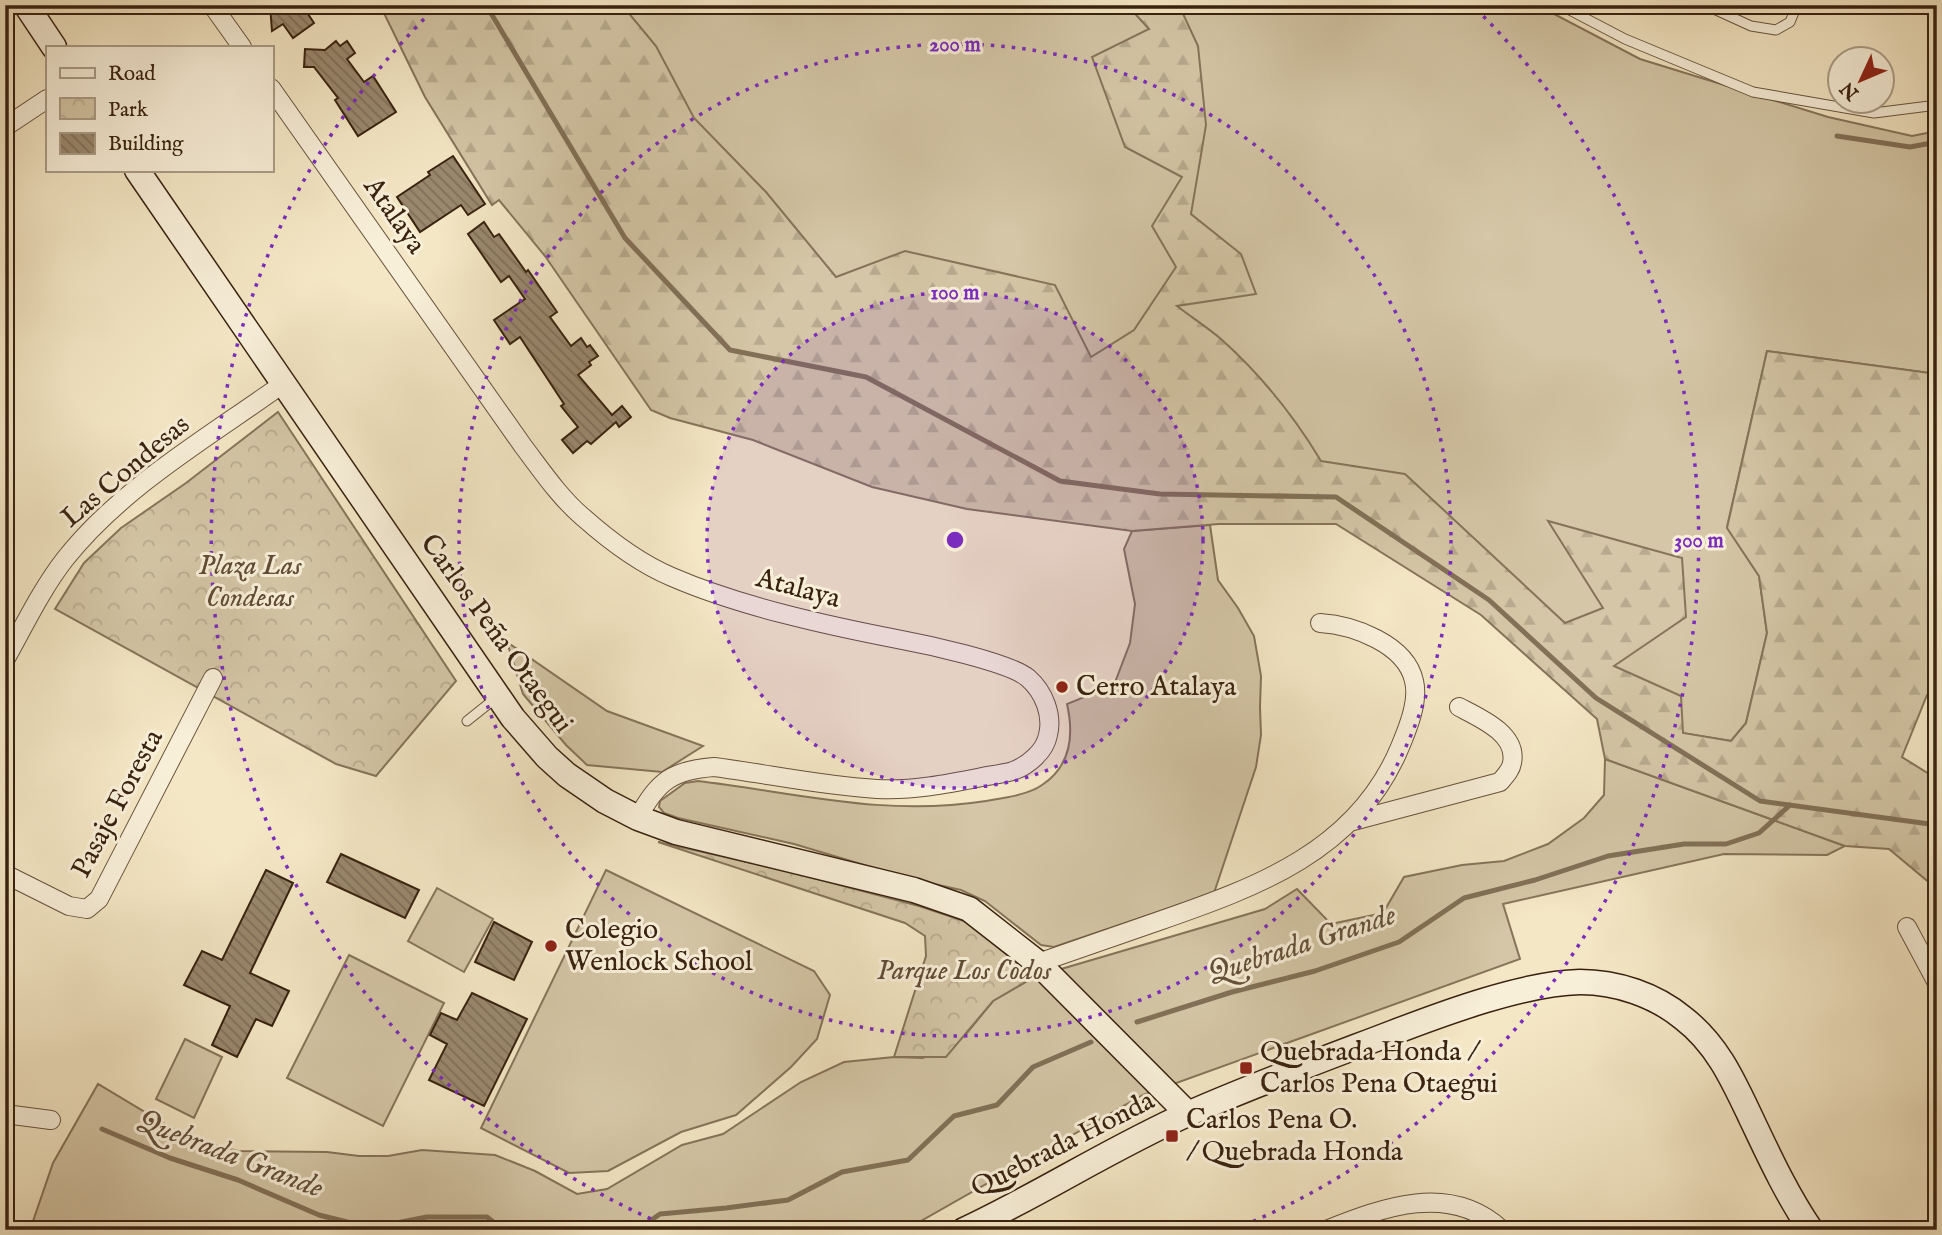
<svg xmlns="http://www.w3.org/2000/svg" width="1942" height="1235" viewBox="0 0 1942 1235" font-family="'IM FELL English',serif">
	<style>
		.green { fill: #d4c6a6; stroke: #86745a; stroke-width: 2 }
		.forest { fill: url(#forest-firs); stroke: #86745a; stroke-width: 2 }
		.park { fill: url(#park-crowns); stroke: #86745a; stroke-width: 2 }
		.lines { fill: none; stroke-linecap: round; stroke-linejoin: round }
		.stream { stroke: #827057; stroke-width: 5 }
		.building { fill: url(#building-back-hatch); stroke: #38220f; stroke-width: 2 }
		.lane-casing { stroke: #67533c; stroke-width: 11 }
		.street-casing { stroke: #67533c; stroke-width: 20 }
		.secondary-casing { stroke: #38220f; stroke-width: 27 }
		.lane { stroke: #f8efd9; stroke-width: 9 }
		.street { stroke: #f8efd9; stroke-width: 18 }
		.secondary { stroke: #f8efd9; stroke-width: 24 }
		.ring { fill: none; stroke: #7b2cbf; stroke-width: 3.5; stroke-dasharray: 3.5 7 }
		.poi-dot { fill: #8f2418; stroke: #f8efd9; stroke-width: 2.5 }
		.labels { text-anchor: middle; dominant-baseline: central; stroke-width: 6; stroke-linejoin: round; paint-order: stroke }
		.street-label { font-size: 28px; fill: #38220f; stroke: #f8efd9 }
		.park-label { font-size: 28px; font-style: italic; fill: #5f4b35; stroke: #f8efd9 }
		.poi-label { font-size: 28px; fill: #38220f; stroke: #f8efd9; text-anchor: start }
		.water-label { font-size: 30px; font-style: italic; fill: #635039; stroke: #f8efd9 }
		.centre { fill: #7b2cbf; stroke: #f8efd9; stroke-width: 3.5 }
		.ring-label { font-size: 21px; text-anchor: middle; font-weight: bold; fill: #7b2cbf; stroke: #f8efd9; stroke-width: 6; stroke-linejoin: round; paint-order: stroke }
	</style>
	<defs>
		<pattern id="forest-firs" width="22" height="20" patternUnits="userSpaceOnUse" patternTransform="scale(1.75)"><rect width="22" height="20" fill="#d4c6a6"/><path d="M5 1l3.5 6h-7zM16 11l3.5 6h-7z" fill="#b7aa8e"/></pattern>
		<pattern id="park-crowns" width="20" height="18" patternUnits="userSpaceOnUse" patternTransform="scale(1.75)"><rect width="20" height="18" fill="#d4c6a6"/><path d="M2 6a3 3 0 1 1 6 0M12 15a3 3 0 1 1 6 0" fill="none" stroke="#b7aa8e"/></pattern>
		<pattern id="building-back-hatch" width="6" height="6" patternUnits="userSpaceOnUse" patternTransform="scale(1.75)"><rect width="6" height="6" fill="#9a886e"/><path d="M-1 5l2 2M0 0l6 6M5-1l2 2" fill="none" stroke="#7f6f59"/></pattern>
	</defs>
	<rect width="100%" height="100%" fill="#f4e7c5"/>
	<filter id="stains"><feTurbulence type="fractalNoise" baseFrequency=".00286" numOctaves="4"/><feColorMatrix values="0 0 0 0 .2 0 0 0 0 .09 0 0 0 0 .02 0 0 0 .5 -.17"/></filter>
	<radialGradient id="worn" r=".72"><stop offset=".6" stop-color="#630" stop-opacity="0"/><stop offset="1" stop-color="#630" stop-opacity=".3"/></radialGradient>
	<path class="green" d="M516 5H1537L1640 59 1828 117 1912 136 1937 131V374L1767 351 1727 527 1759 576 1767 633 1746 723 1731 741 1682 733 1341 481 869 355Z
		M1210 525 1218 580 1238 608 1254 636 1261 676 1260 707 1261 735 1256 767 1214 893 1054 947 1041 945 985 901 961 890 911 879 794 844 678 818 664 813 659 807 660 801 685 783 698 781C798 793 883 817 986 801 1003 798 1028 795 1042 785 1071 766 1074 735 1067 704L1114 685 1130 643 1135 604 1124 549 1132 531Z
		M507 642 607 711 703 746 662 772 587 765 566 745 523 694Z
		M1605 759 1845 846 1827 855 1724 854 1503 904 1520 959 1143 1095 905 1230H30L53 1163 98 1084 190 1139 238 1151 327 1152 359 1156H388L422 1150 495 1155 535 1171 577 1194 607 1189 682 1145 723 1134 801 1082 844 1062 894 1057 923 1058 967 1033 993 1001 1034 977 1265 909 1297 889 1331 924 1383 913 1404 877 1462 865 1504 861 1548 844 1584 818 1604 795Z
		M606 870 814 971 830 995 817 1039 791 1067 736 1115 681 1132 608 1171 569 1173 481 1128Z
		M437 888 493 919 464 972 408 941Z
		M349 955 444 1003 383 1126 287 1078Z
		M185 1039 222 1057 194 1118 156 1099Z"/>
	<path class="forest" d="M380 5H622L656 46 694 118 766 192 836 277 905 251 1055 285 1091 357 1134 330 1176 267 1152 226 1182 177 1125 147 1092 57 1149 29 1127 5H1179L1198 46 1206 125 1191 214 1241 254 1256 294 1177 306C1191 317 1207 327 1221 339 1260 374 1294 416 1321 461L1405 474 1565 623 1603 608 1548 521 1682 558 1686 617 1614 666 1681 696 1683 733 1731 741 1746 723 1767 633 1759 576 1727 528 1767 351 1937 374V691L1927 695 1902 757 1937 779V889L1889 849 1845 846 1605 759 1597 719 1481 615 1336 524H1219L1132 531 967 509 872 487 753 440 670 418 651 410 545 256 499 200 492 205 425 97Z"/>
	<path class="park" d="M278 412 456 681 376 776 336 764 55 609 84 563 121 528 186 483Z
		M658 842 787 871 919 906 970 923 1034 977 993 1001 946 1057H894L926 956 925 936 905 923Z"/>
	<g class="lines">
		<path class="stream" d="M486 5 625 238 730 350 866 377 1060 481 1160 494 1336 497 1489 600 1596 698 1760 801 1937 825
			M1837 136 1910 147 1937 142
			M1137 1022 1232 992 1315 971 1399 942 1464 898 1535 880 1608 856 1684 844H1726L1759 833 1790 805
			M102 1129 170 1158 238 1180 319 1215 371 1228 427 1217H487L503 1230
			M637 1230 660 1214 726 1208 788 1200 842 1172 908 1160 954 1116 997 1105 1033 1067 1091 1042"/>
	</g>
	<path class="building" d="M270 5H321L308 14 314 23 293 38 283 24 272 31Z
		M336 41 340 46 347 41 355 53 347 59 364 82 373 76 396 112 358 136 335 100 338 98 314 67H304L305 49 325 50Z
		M453 156 485 204 468 215 461 205 420 232 397 197 430 175 428 172Z
		M484 222 494 237 499 234 526 272 528 270 557 312 550 317 571 346 581 338 587 347 590 345 598 356 589 362 591 365 578 375 612 415 622 406 631 417 619 427 616 422 591 444 587 441 573 453 562 440 578 427 561 406 564 404 520 337 510 344 494 320 525 299 509 276 501 282 468 234Z
		M341 854 419 890 405 918 327 882Z
		M266 870 293 883 250 973 289 991 272 1026 256 1019 237 1057 212 1045 230 1006 184 985 202 951 222 960Z
		M494 922 532 942 514 980 475 962Z
		M472 993 527 1019 484 1106 429 1080 447 1044 430 1035 441 1013 457 1020Z"/>
	<g class="lines">
		<g class="lane-casing">
			<path id="lane" d="M1560 5 1625 39 1753 92 1874 113 1937 105
				M1705 5 1751 26 1776 30 1790 22 1797 5
				M467 721 497 697"/>
		</g>
		<g class="street-casing">
			<path id="street" d="M212 5 242 47
				M271 88 523 446C542 471 560 498 584 518 610 541 641 564 672 577 739 606 825 625 897 639 924 644 1009 662 1028 678 1044 692 1053 715 1048 735 1045 751 1029 765 1013 771 1003 774 992 775 982 777 947 784 912 791 877 789 823 786 768 774 714 767 673 770 657 781 638 818
				M5 127 47 99
				M5 660C24 626 41 590 65 559 123 486 209 437 284 383
				M1353 821 1500 782C1505 776 1511 770 1512 763 1518 734 1480 718 1459 707
				M5 874 69 906 87 909 99 899 213 678
				M1907 927 1937 983
				M1038 963C1078 949 1118 935 1159 921 1257 887 1357 851 1400 747 1408 728 1419 701 1414 681 1406 644 1353 625 1320 623
				M5 1114 51 1120
				M1326 1230C1384 1207 1450 1182 1502 1230"/>
		</g>
		<g class="secondary-casing">
			<path id="secondary" d="M26 5 54 47
				M137 170 513 718 547 757 567 775 605 801 638 818 676 832 914 890 969 909 1038 963 1188 1114
				M964 1230C1041 1194 1113 1147 1190 1113 1256 1084 1324 1059 1392 1033 1444 1013 1525 983 1580 982 1617 982 1655 995 1683 1018 1717 1044 1733 1080 1751 1118 1769 1156 1787 1195 1811 1230"/>
		</g>
		<use href="#lane" class="lane"/>
		<use href="#street" class="street"/>
		<use href="#secondary" class="secondary"/>
	</g>
	<circle cx="955" cy="540" r="248" fill="#7b2cbf" fill-opacity=".12"/>
	<g class="ring">
		<circle cx="955" cy="540" r="248"/>
		<circle cx="955" cy="540" r="496"/>
		<path d="M670 1227A744 744 0 0 1 434 9M1476 9A744 744 0 0 1 1240 1227"/>
	</g>
	<g class="poi-dot">
		<circle cx="1062" cy="687" r="7"/>
		<circle cx="551" cy="946" r="7"/>
		<rect x="1239" y="1061" width="14" height="14" rx="3.5"/>
		<rect x="1165" y="1129" width="14" height="14" rx="3.5"/>
	</g>
	<g class="labels">
		<g class="street-label">
			<text transform="translate(394 216) rotate(55)">Atalaya</text>
			<text transform="translate(126 472) rotate(-40)">Las Condesas</text>
			<text transform="translate(798 589) rotate(15)">Atalaya</text>
			<text transform="translate(496 634) rotate(54)">Carlos Peña Otaegui</text>
			<text transform="translate(118 804) rotate(-62)">Pasaje Foresta</text>
			<text transform="translate(1063 1145) rotate(-27)">Quebrada Honda</text>
		</g>
		<g class="park-label">
			<text x="250" y="566">Plaza Las<tspan x="250" dy="32">Condesas</tspan></text>
			<text x="964" y="971">Parque Los Codos</text>
		</g>
		<g class="poi-label">
			<text x="1076" y="687">Cerro Atalaya</text>
			<text x="565" y="930">Colegio<tspan x="565" dy="32">Wenlock School</tspan></text>
			<text x="1260" y="1052">Quebrada Honda /<tspan x="1260" dy="32">Carlos Pena Otaegui</tspan></text>
			<text x="1186" y="1120">Carlos Pena O.<tspan x="1186" dy="32">/ Quebrada Honda</tspan></text>
		</g>
		<g class="water-label">
			<text transform="translate(1302 945) rotate(-18)">Quebrada Grande</text>
			<text transform="translate(230 1155) rotate(21)">Quebrada Grande</text>
		</g>
	</g>
	<circle cx="955" cy="540" r="10" class="centre"/>
	<g class="ring-label">
		<text x="955" y="51">200 m</text>
		<text x="955" y="299">100 m</text>
		<text x="1699" y="547">300 m</text>
	</g>
	<rect width="1942" height="1235" fill="none" stroke="#f4e7c5" stroke-width="28"/>
	<rect x="7" y="7" width="1928" height="1221" fill="none" stroke="#38220f" stroke-width="3.5"/>
	<rect x="14" y="14" width="1914" height="1207" fill="none" stroke="#38220f" stroke-width="2"/>
	<rect x="46" y="46" width="228" height="126" fill="#f8efd9" stroke="#ab9d88" stroke-width="2"/>
	<rect x="60" y="68" width="35" height="10" fill="#f8efd9" stroke="#ab9d88" stroke-width="2"/>
	<text x="108" y="80" font-size="21" fill="#38220f">Road</text>
	<rect x="60" y="98" width="35" height="21" fill="url(#park-crowns)" stroke="#ab9d88" stroke-width="2"/>
	<text x="108" y="116" font-size="21" fill="#38220f">Park</text>
	<rect x="60" y="133" width="35" height="21" fill="url(#building-back-hatch)" stroke="#ab9d88" stroke-width="2"/>
	<text x="108" y="150" font-size="21" fill="#38220f">Building</text>
	<g transform="translate(1861 80) rotate(226)"><circle r="33" fill="#f8efd9" stroke="#ab9d88" stroke-width="2"/>
	<path d="M0-5L12 26L0 18L-12 26Z" fill="#8f2418"/>
	<text y="-10" font-size="19" font-weight="bold" text-anchor="middle" fill="#38220f">N</text>
	</g>
	<rect width="100%" height="100%" filter="url(#stains)"/>
	<rect width="100%" height="100%" fill="url(#worn)"/>
</svg>
